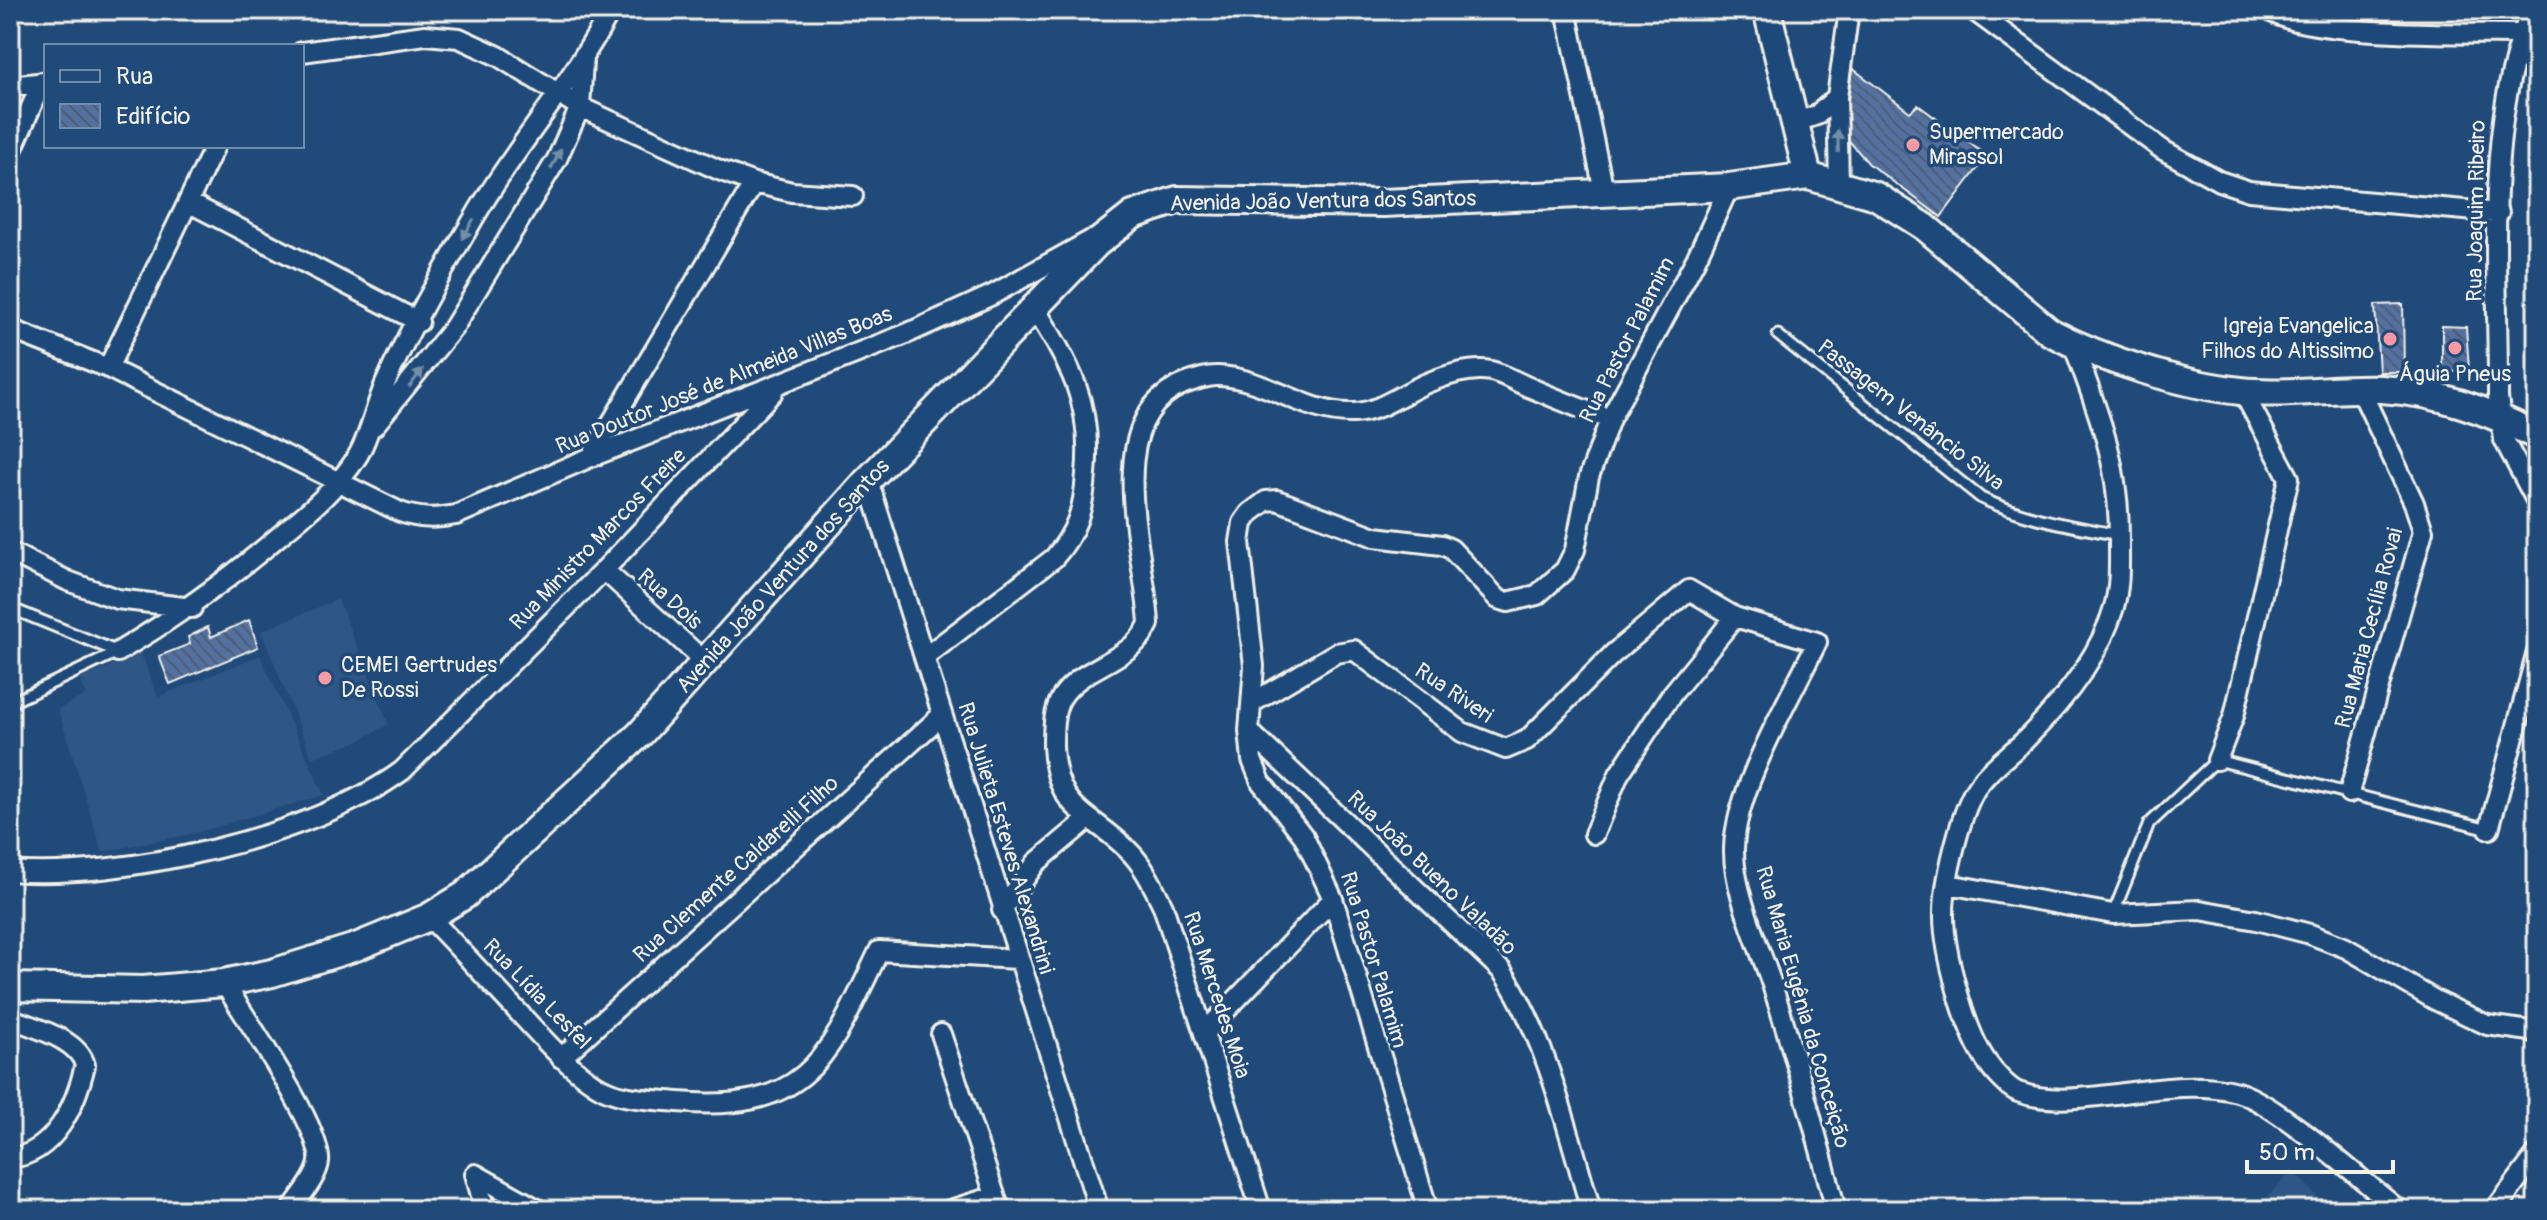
<svg xmlns="http://www.w3.org/2000/svg" width="2547" height="1220" viewBox="0 0 2547 1220" font-family="Pangolin,sans-serif">
	<style>
		.built { fill: #2e5686 }
		.building { fill: url(#building-back-hatch); stroke: #f4f1e8; stroke-width: 2 }
		.lines { fill: none; stroke-linecap: round; stroke-linejoin: round }
		.lane-casing { stroke: #f4f1e8; stroke-width: 15 }
		.street-casing { stroke: #f4f1e8; stroke-width: 24 }
		.secondary-casing { stroke: #f4f1e8; stroke-width: 32 }
		.lane { stroke: #1f4a7a; stroke-width: 9 }
		.street { stroke: #1f4a7a; stroke-width: 18 }
		.secondary { stroke: #1f4a7a; stroke-width: 26 }
		.oneway { fill: #748da6 }
		.poi-dot { fill: #ff9aa2; stroke: #1f4a7a; stroke-width: 3 }
		.labels { text-anchor: middle; dominant-baseline: central; stroke-width: 7; stroke-linejoin: round; paint-order: stroke }
		.poi-label { font-size: 22px; fill: #f4f1e8; stroke: #1f4a7a; text-anchor: start }
		.street-label { font-size: 22px; fill: #f4f1e8; stroke: #1f4a7a }
	</style>
	<defs>
		<pattern id="building-back-hatch" width="6" height="6" patternUnits="userSpaceOnUse" patternTransform="scale(2)"><rect width="6" height="6" fill="#5271a1"/><path d="M-1 5l2 2M0 0l6 6M5-1l2 2" fill="none" stroke="#4e5c74"/></pattern>
	</defs>
	<rect width="100%" height="100%" fill="#1f4a7a"/>
	<filter id="ink" filterUnits="userSpaceOnUse"><feTurbulence type="fractalNoise" baseFrequency=".0125" numOctaves="2"/><feDisplacementMap in="SourceGraphic" scale="16" xChannelSelector="R" yChannelSelector="G"/><feConvolveMatrix kernelMatrix="1 2 1 2 8 2 1 2 1" color-interpolation-filters="sRGB"/></filter>
	<g filter="url(#ink)">
		<path class="built" d="M338 599 389 725 354 743 312 758 261 631Z
			M141 653 158 697 260 655 324 795 196 833 102 852 58 709 86 695 80 679Z
			M2292 1170 2331 1210H2256Z"/>
		<path class="building" d="M1852 68 1910 112 1918 105 1987 156 1941 217 1869 164 1844 135Z
			M2403 304 2404 372H2379L2375 305Z
			M2442 326 2466 327 2469 369 2461 372 2442 371Z
			M249 620 258 647 170 684 159 656 190 644 188 637 208 627 211 637Z"/>
		<g class="lines">
			<g class="lane-casing">
				<path id="lane" d="M1778 335 1981 498C2025 519 2072 526 2119 535
					M10 608 118 652
					M10 703 118 652
					M2113 914 2149 824 2217 760 2489 829"/>
			</g>
			<g class="street-casing">
				<path id="street" d="M1566 10 1604 191
					M1973 10 2163 150 2219 181 2249 191 2499 213
					M2269 10C2303 37 2472 33 2522 34
					M2532 10C2482 125 2499 273 2498 397L2504 440 2537 502
					M302 52 425 35 459 38 498 56 580 107 719 170 754 183 792 192 853 196
					M10 86 46 82
					M1797 122 1817 115 1837 97
					M10 155 42 82
					M1839 184 1837 97 1849 10
					M188 202 419 322
					M10 329 108 368 400 512C420 519 435 519 456 515L591 457 906 334 992 295 1091 240
					M2073 344C2100 418 2120 463 2119 544 2119 565 2120 586 2114 607 2100 657 2060 705 2024 741 2008 756 1986 772 1975 790 1960 815 1944 883 1944 912 1943 950 1965 1031 1987 1062 1993 1071 2008 1088 2018 1092 2077 1114 2166 1073 2237 1092 2277 1103 2362 1181 2399 1210
					M108 368 215 146
					M374 426 454 327 557 159 580 107 583 62
					M591 457 754 183
					M868 480 1099 1210
					M10 552 68 581 117 599 192 608
					M604 570 705 662
					M118 652C180 615 231 578 285 531 312 509 338 487 357 457 370 436 375 407 385 384 410 327 443 271 474 218 516 145 572 83 611 10
					M925 657 1054 558C1077 532 1084 507 1086 474 1093 403 1070 365 1034 307
					M1252 703 1336 653 1354 650 1462 732 1506 749 1527 740 1613 654 1689 590 1735 617 1817 642C1791 697 1735 789 1734 849 1733 893 1762 951 1775 994 1798 1065 1817 1138 1836 1210
					M1249 731 1502 971C1546 1035 1569 1136 1591 1210
					M2217 760 2234 716 2289 478 2243 392
					M2349 793 2423 531 2414 503 2361 391
					M2489 829 2537 652
					M1594 834 1619 774 1672 694 1735 617
					M10 871C122 880 312 837 402 771L604 570 773 392
					M1948 884 2113 914 2200 910 2256 920 2310 934 2346 948 2435 1000 2487 1025 2537 1032
					M1002 910 1036 863 1087 820
					M429 917C460 949 490 982 521 1015 544 1040 567 1066 596 1085 619 1100 651 1099 678 1102 810 1114 829 1055 879 951L1017 959
					M224 983C244 1016 323 1129 319 1162 317 1178 300 1196 291 1210
					M10 1018C33 1028 78 1038 85 1065 76 1104 55 1154 10 1158
					M1205 1032 1333 899
					M941 1034 1000 1210
					M561 1058 942 715
					M485 1210 475 1174 539 1210
					M950 1210 995 1196
					M1261 1210 1163 906C1153 886 1144 865 1127 849 1088 811 1056 811 1053 746 1053 731 1053 712 1061 698 1081 665 1132 662 1149 624 1146 556 1097 419 1184 384 1195 380 1208 375 1219 376 1267 378 1306 415 1354 413 1382 412 1406 390 1432 381 1450 374 1472 367 1491 371 1504 374 1518 383 1531 388 1557 399 1583 410 1610 419
					M1428 1210 1333 899 1304 837 1261 782 1252 760 1249 731 1254 666 1240 542 1243 523 1250 513 1266 501 1277 500 1375 537 1442 545 1451 549 1498 599 1508 602 1537 595 1565 570 1575 550 1589 477 1610 419 1696 259 1729 187
					M2495 1210 2537 1154"/>
			</g>
			<g class="secondary-casing">
				<path id="secondary" d="M1767 10 1808 176
					M10 987 143 990 224 983 272 973 356 947 429 917 465 895 640 734 868 480 1097 243 1133 215 1177 200 1383 203 1729 187 1808 176 1876 196 1925 227 2050 332C2103 360 2182 385 2241 391 2287 396 2335 387 2381 389 2438 392 2487 410 2537 436"/>
			</g>
			<use href="#lane" class="lane"/>
			<use href="#street" class="street"/>
			<use href="#secondary" class="secondary"/>
		</g>
		<defs><path id="oneway-solid" d="M-6-.8H1V-3.2L6.5 0L1 3.2V.8H-6Z" transform="scale(2)"/></defs>
		<g class="oneway">
			<use href="#oneway-solid" transform="translate(1838 141) rotate(-91)"/>
			<use href="#oneway-solid" transform="translate(556 159) rotate(-62)"/>
			<use href="#oneway-solid" transform="translate(468 229) rotate(119)"/>
			<use href="#oneway-solid" transform="translate(416 378) rotate(-53)"/>
		</g>
	</g>
	<g class="poi-dot">
		<circle cx="1913" cy="145" r="8"/>
		<circle cx="2390" cy="339" r="8"/>
		<circle cx="2455" cy="348" r="8"/>
		<circle cx="325" cy="678" r="8"/>
	</g>
	<g class="labels">
		<g class="poi-label">
			<text x="1929" y="132">Supermercado<tspan x="1929" dy="25">Mirassol</tspan></text>
			<text x="2374" y="326" text-anchor="end">Igreja Evangelica<tspan x="2374" dy="25">Filhos do Altissimo</tspan></text>
			<text x="2455" y="374" text-anchor="middle">Águia Pneus</text>
			<text x="341" y="665">CEMEI Gertrudes<tspan x="341" dy="25">De Rossi</tspan></text>
		</g>
		<g class="street-label">
			<text transform="translate(1323 201) rotate(-1)">Avenida João Ventura dos Santos</text>
			<text transform="translate(2476 211) rotate(-89)">Rua Joaquim Ribeiro</text>
			<text transform="translate(1627 340) rotate(-63)">Rua Pastor Palamim</text>
			<text transform="translate(724 380) rotate(-22)">Rua Doutor José de Almeida Villas Boas</text>
			<text transform="translate(1911 415) rotate(38)">Passagem Venâncio Silva</text>
			<text transform="translate(598 539) rotate(-46)">Rua Ministro Marcos Freire</text>
			<text transform="translate(783 576) rotate(-48)">Avenida João Ventura dos Santos</text>
			<text transform="translate(670 599) rotate(42)">Rua Dois</text>
			<text transform="translate(2369 628) rotate(-75)">Rua Maria Cecília Rovai</text>
			<text transform="translate(1454 693) rotate(34)">Rua Riveri</text>
			<text transform="translate(1006 838) rotate(73)">Rua Julieta Esteves Alexandrini</text>
			<text transform="translate(736 869) rotate(-42)">Rua Clemente Caldarelli Filho</text>
			<text transform="translate(1432 873) rotate(44)">Rua João Bueno Valadão</text>
			<text transform="translate(1374 960) rotate(73)">Rua Pastor Palamim</text>
			<text transform="translate(537 994) rotate(46)">Rua Lídia Lesfel</text>
			<text transform="translate(1217 995) rotate(72)">Rua Mercedes Moia</text>
			<text transform="translate(1803 1007) rotate(74)">Rua Maria Eugênia da Conceição</text>
		</g>
	</g>
	<rect width="2547" height="1220" fill="none" stroke="#1f4a7a" stroke-width="40"/>
	<rect x="20" y="20" width="2507" height="1180" fill="none" stroke="#f4f1e8" stroke-width="3" filter="url(#ink)"/>
	<rect x="44" y="44" width="260" height="104" fill="#1f4a7a" stroke="#748da6" stroke-width="2"/>
	<rect x="60" y="70" width="40" height="12" fill="#1f4a7a" stroke="#748da6" stroke-width="2"/>
	<text x="116" y="84" font-size="24" fill="#f4f1e8">Rua</text>
	<rect x="60" y="104" width="40" height="24" fill="url(#building-back-hatch)" stroke="#748da6" stroke-width="2"/>
	<text x="116" y="124" font-size="24" fill="#f4f1e8">Edifício</text>
	<path d="M2247 1160v12h146v-12" fill="none" stroke="#f4f1e8" stroke-width="4"/>
	<text x="2259" y="1160" font-size="24" fill="#f4f1e8" stroke="#1f4a7a" stroke-width="6" paint-order="stroke">50 m</text>
</svg>
